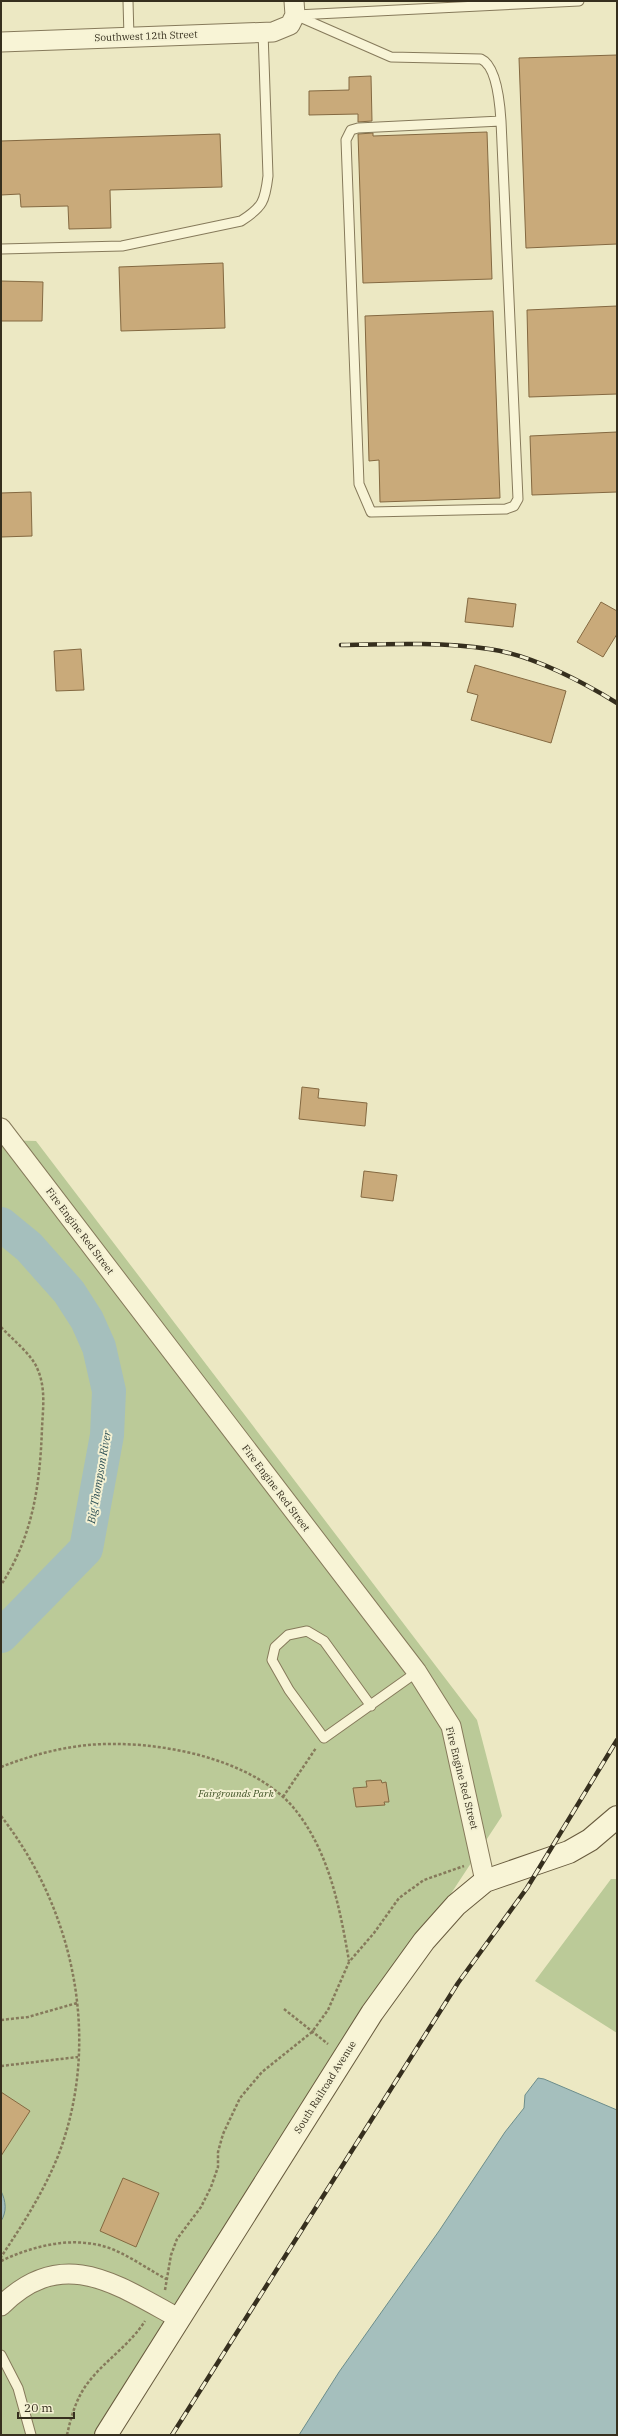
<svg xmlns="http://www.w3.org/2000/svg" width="618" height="2436" viewBox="0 0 618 2436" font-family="'IBM Plex Serif',serif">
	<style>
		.green { fill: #bbca98 }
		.water { fill: #a5bfbd; stroke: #6c8d8b }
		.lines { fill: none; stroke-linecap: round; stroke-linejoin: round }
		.river { stroke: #a5bfbd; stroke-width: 34 }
		.building { fill: #c9aa7a; stroke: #846941 }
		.lane-casing { stroke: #867a5b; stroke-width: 11 }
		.street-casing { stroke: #867a5b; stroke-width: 21 }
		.secondary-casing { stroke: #685b3e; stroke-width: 24 }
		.path { stroke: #867a5b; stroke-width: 2.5; stroke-dasharray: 3 2; stroke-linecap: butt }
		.lane { stroke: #f8f4d6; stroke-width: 9 }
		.street { stroke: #f8f4d6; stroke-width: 19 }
		.secondary { stroke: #f8f4d6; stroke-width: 22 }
		.rail-casing { stroke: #362f1e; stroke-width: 4.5 }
		.rail { stroke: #f4f1d3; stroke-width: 3; stroke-dasharray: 9; stroke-linecap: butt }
		.labels { text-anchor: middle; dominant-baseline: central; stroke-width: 4; stroke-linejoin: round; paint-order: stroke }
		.street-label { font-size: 10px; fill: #362f1e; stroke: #f4f1d3 }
		.park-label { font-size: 10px; font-style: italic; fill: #3f5225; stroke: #f4f1d3 }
		.water-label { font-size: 11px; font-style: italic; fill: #2e5156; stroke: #f4f1d3 }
	</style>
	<rect width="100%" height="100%" fill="#ece8c3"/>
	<path class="green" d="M1 1140 36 1141 477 1720 502 1816 95 2435H1Z
		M611 1879H617V2033L535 1981Z"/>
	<path class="water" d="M538 2078 544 2079 617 2110V2435H299L339 2372 439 2231 505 2132 524 2108 525 2095Z
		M1 2191C6 2201 7 2212 1 2221Z"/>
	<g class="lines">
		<path class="river" d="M1 1224 29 1247 69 1292 87 1320 99 1347 109 1391 107 1435 86 1549 1 1636"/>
	</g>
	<path class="building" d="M617 55V244L526 248 519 58Z
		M371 76 372 121 358 122V114L309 115V91L349 90V77Z
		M487 132 492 279 363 283 358 134 373 133V136Z
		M220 134 222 187 110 190 111 228 69 229 68 206 21 207 20 194 1 195V141Z
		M223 263 225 328 121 331 119 267Z
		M1 281 43 282 42 321H1Z
		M617 306V394L529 397 527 310Z
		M493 311 500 498 380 502 379 460 369 461 365 316Z
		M617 432V492L532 495 530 436Z
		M31 492 32 536 1 537V493Z
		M468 598 516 604 513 627 465 622Z
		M601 602 617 611V634L603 657 577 642Z
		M81 649 84 690 56 691 54 651Z
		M475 665 566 691 551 743 471 720 478 695 467 692Z
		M302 1087 319 1089 318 1098 367 1103 365 1126 299 1119Z
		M364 1171 397 1175 393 1201 361 1197Z
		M381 1780 382 1783 386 1782 389 1802H384L385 1805 356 1807 353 1788 367 1787 366 1781Z
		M1 2092 30 2111 1 2156Z
		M123 2178 159 2193 136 2247 100 2231Z"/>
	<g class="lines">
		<g class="lane-casing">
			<path id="lane" d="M128 1 129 37
				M295 15 391 57 481 59C497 66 500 105 501 121L518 499 514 506 506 509 371 512 359 484 346 140 351 130 358 128 501 121
				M296 15 579 1
				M1 249 122 246 241 221C263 207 265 201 268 176L263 32
				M371 1706 324 1641 307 1631 288 1635 275 1647 272 1660 289 1690 324 1738 417 1672
				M1 2355 18 2388 31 2435"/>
		</g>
		<g class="street-casing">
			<path id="street" d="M1 42 273 32 290 25 295 15 294 1
				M1 1128 417 1672 451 1726 485 1881
				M1 2306C63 2244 117 2285 180 2319"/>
		</g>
		<g class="secondary-casing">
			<path id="secondary" d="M106 2435 372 2013 424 1941 456 1905 485 1881 569 1852 590 1840 617 1817"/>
		</g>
		<path class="path" d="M1 1327C11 1338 32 1355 37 1368 46 1387 43 1408 42 1428 40 1485 33 1536 1 1585
			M1 1767C29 1756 58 1748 88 1745 153 1739 255 1757 297 1812 330 1855 340 1909 349 1961
			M283 1797 316 1748
			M1 1816C75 1911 102 2042 58 2156 43 2193 23 2224 1 2257
			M284 2009 328 2044
			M1 2020 28 2017 77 2003
			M1 2066 78 2057
			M1 2261C35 2245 75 2235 112 2249 131 2257 148 2269 166 2279
			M165 2290 171 2255 177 2239 201 2207 211 2187 218 2167V2152L223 2134 240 2098 262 2072 312 2032 328 2010 349 1962 374 1933 399 1898 424 1880 464 1866
			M67 2435C71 2417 76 2399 87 2384 104 2361 129 2346 145 2321"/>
		<use href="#lane" class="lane"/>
		<use href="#street" class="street"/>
		<use href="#secondary" class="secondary"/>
		<g class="rail-casing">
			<path id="rail" d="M341 645C391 644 440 642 489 649 532 655 581 681 617 703
				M172 2435 458 1983 527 1888 617 1740"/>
		</g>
		<use href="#rail" class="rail"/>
	</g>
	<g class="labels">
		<g class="street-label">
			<text transform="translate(146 36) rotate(-2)">Southwest 12th Street</text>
			<text transform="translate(80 1231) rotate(53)">Fire Engine Red Street</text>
			<text transform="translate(276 1488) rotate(53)">Fire Engine Red Street</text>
			<text transform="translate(462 1778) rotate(76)">Fire Engine Red Street</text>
			<text transform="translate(325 2087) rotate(-58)">South Railroad Avenue</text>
		</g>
		<g class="park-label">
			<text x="236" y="1793">Fairgrounds Park</text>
		</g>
		<g class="water-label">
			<text transform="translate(99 1477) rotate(-80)">Big Thompson River</text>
		</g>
	</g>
	<rect width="618" height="2436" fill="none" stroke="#362f1e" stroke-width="4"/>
	<path d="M18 2412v6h56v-6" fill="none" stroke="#362f1e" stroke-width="2"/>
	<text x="24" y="2412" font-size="12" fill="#362f1e" stroke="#f4f1d3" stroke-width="3" paint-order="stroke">20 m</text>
</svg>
